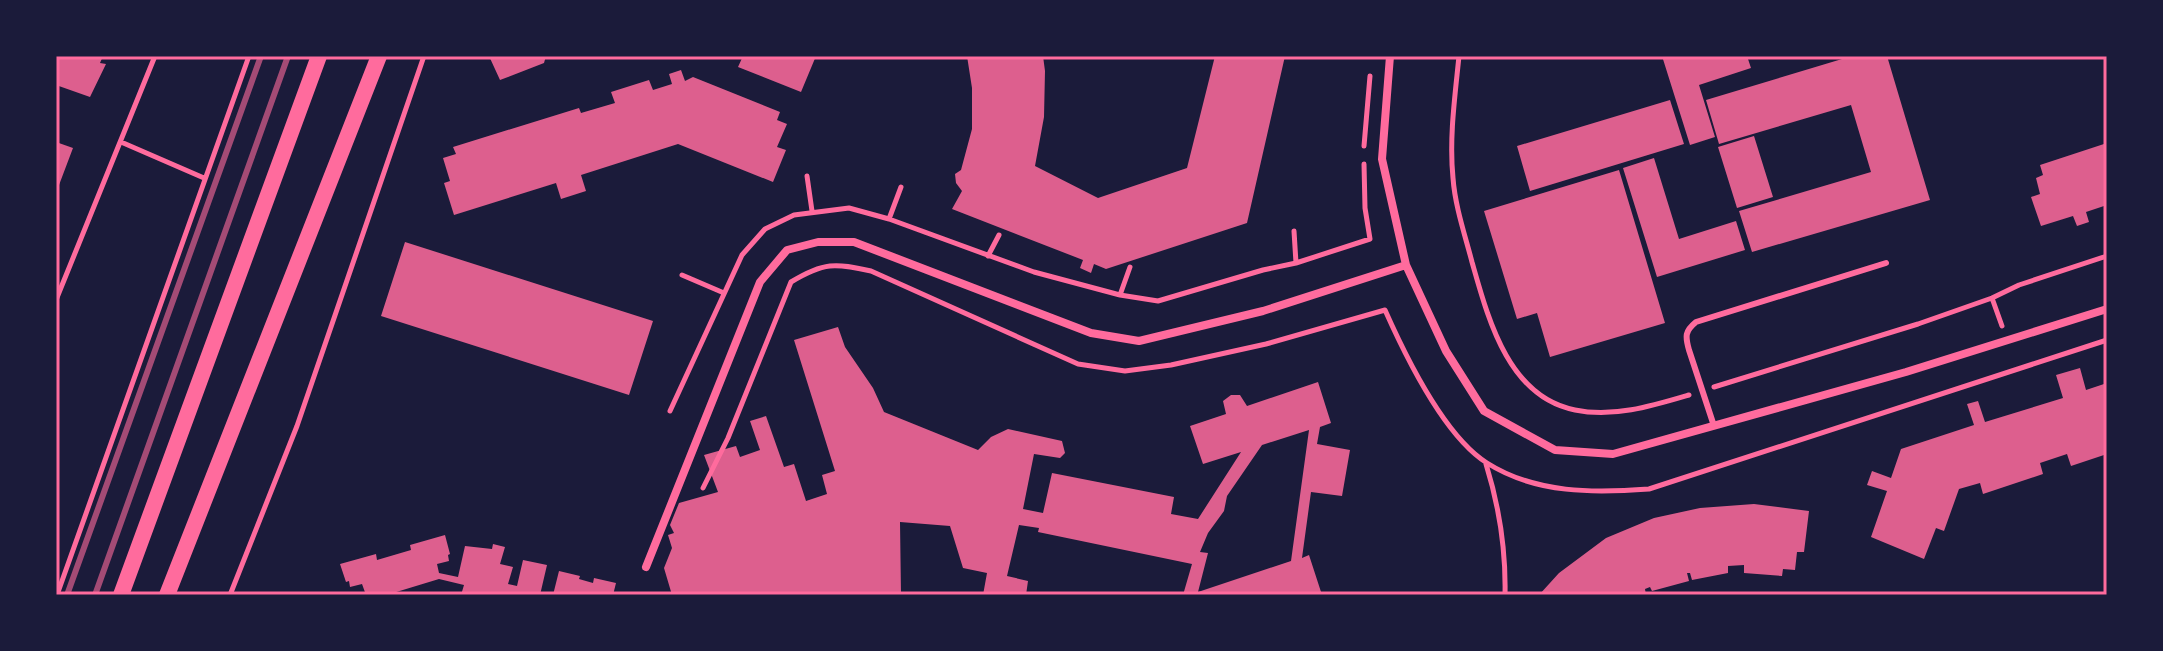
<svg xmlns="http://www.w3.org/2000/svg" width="2163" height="651" viewBox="0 0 2163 651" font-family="'PT Sans Narrow',sans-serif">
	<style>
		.building { fill: #dd5f8e; fill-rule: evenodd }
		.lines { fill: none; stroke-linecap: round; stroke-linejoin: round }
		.path { stroke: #ff6b9d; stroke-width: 5 }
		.service { stroke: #ff6b9d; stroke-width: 6 }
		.minor { stroke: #ff6b9d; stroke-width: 8 }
		.secondary { stroke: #ff6b9d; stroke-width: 16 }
		.rail { stroke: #a44b75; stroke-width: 6 }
		.neatline { fill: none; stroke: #ff6b9d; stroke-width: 3 }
	</style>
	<rect width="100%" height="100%" fill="#1b1b3a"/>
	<path class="building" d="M56 56H103L100 63 106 64 90 97 56 85Z
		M489 56H546L544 63 500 80Z
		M743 56H816L801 92 738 67Z
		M967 56H1043L1045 71 1044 117 1035 166 1098 198 1187 168 1215 56H1285L1247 223 1106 269 1094 264 1091 273 1080 268 1083 260 952 209 962 191 956 183 955 174 961 170 972 129V88Z
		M1662 56H1747L1751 68 1699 85 1715 137 1690 145Z
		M1852 56H1887L1930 200 1752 252 1739 211 1871 172 1851 105 1719 144 1706 100Z
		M681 70 685 81 693 77 780 112 777 120 787 124 777 147 786 150 773 182 678 144 581 175 586 191 561 199 556 183 454 215 444 183 450 181 443 158 456 154 453 147 579 108 581 113 615 103 611 92 649 80 653 90 672 84 669 74Z
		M1670 100 1684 144 1530 191 1517 146Z
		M1754 136 1773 197 1737 208 1718 147Z
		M56 142 73 148 56 193Z
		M2107 143V205L2086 212 2089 222 2077 226 2073 216 2041 226 2031 197 2040 194 2036 178 2043 175 2040 165Z
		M1654 158 1679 239 1736 221 1745 250 1657 277 1623 168Z
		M1619 170 1665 323 1550 357 1537 313 1517 319 1484 211Z
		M405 242 653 321 629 395 381 316Z
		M838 327 845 347 873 388 884 412 978 450 991 437 1008 429 1062 441 1065 453 1060 458 1034 454 1023 509 1043 513 1052 473 1174 497 1171 514 1198 519 1241 452 1203 464 1190 426 1226 414 1223 401 1231 395H1240L1247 406 1318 382 1331 423 1320 427 1317 444 1350 450 1342 496 1311 492 1302 558 1309 555 1322 595H1183L1192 564 1038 532 1039 528 1019 525 1007 576 1028 581 1026 595H983L987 573 963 568 950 526 900 522 901 595H672L664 568 672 548 668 535 674 533 670 525 679 503 718 492 704 455 736 446 740 457 760 450 750 421 766 416 784 467 794 464 806 501 827 494 822 475 835 471 794 340ZM1309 430 1291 561 1198 592 1208 553 1200 552 1208 533 1224 511 1227 496 1262 445Z
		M2080 368 2086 390 2107 383V454L2071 466 2067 454 2040 463 2043 474 1983 494 1980 483 1959 489 1944 531 1936 528 1924 559 1871 537 1887 491 1867 485 1872 471 1891 478 1901 449 1974 425 1967 404 1978 401 1985 422 2063 398 2056 375Z
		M1754 504 1809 511 1804 552H1797L1795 570 1783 569 1782 576 1744 573V565L1728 566V573L1692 580 1690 573H1687L1689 581 1652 591 1650 587 1645 589 1646 595H1539L1559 573 1606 538 1654 518 1700 508Z
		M445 535 450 554 448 555 449 561 437 564 439 573 458 577 465 546 492 549 493 544 505 547 500 564 513 567 508 584 517 586 523 560 547 565 540 595H461L464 585 439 579 393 593V595H366L362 584 350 587 349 581 346 582 340 564 376 554 377 560 411 550 410 545Z
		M559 571 580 576 579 579 593 583 594 578 616 583 613 595H553Z"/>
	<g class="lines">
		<path class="path" d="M1459 56C1455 96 1449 138 1453 178 1455 206 1465 235 1472 262 1488 318 1508 397 1575 410 1613 418 1652 406 1689 395
			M121 142 204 178
			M1364 146 1370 76
			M807 176 812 211
			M889 219 901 187
			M1294 231 1296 263
			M988 256 999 235
			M682 275 724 293
			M1120 295 1130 267
			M1992 298 2002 326
			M56 300 155 56
			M1714 387 1918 324 1992 298 2019 285 2107 256
			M670 411 742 255 765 229 794 215 849 208 889 219 1034 272 1120 295 1158 301 1263 270 1296 263 1370 239 1365 208 1364 164
			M1486 464C1499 506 1506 551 1505 595
			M703 488 728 438 791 282C824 262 835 263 871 271L1078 364 1125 371 1171 365 1266 344 1385 310C1405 355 1444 436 1487 463 1536 494 1594 493 1649 489L2107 340
			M57 595 249 56
			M230 595 297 426 424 56"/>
		<path class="service" d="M1714 426 1689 350C1685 336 1685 331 1696 322L1886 263"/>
		<path class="minor" d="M1390 56 1382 159 1406 265 1446 351 1484 411 1555 450 1613 454 1906 372 2107 309
			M646 567 760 282 787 250 818 242H854L1091 333 1139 341 1263 311 1406 265"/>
		<path class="secondary" d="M121 595 319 56
			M167 595 379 56"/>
		<path class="rail" d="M67 595 261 56
			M95 595 288 56"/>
	</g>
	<rect width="2163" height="651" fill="none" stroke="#1b1b3a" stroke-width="116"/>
	<rect x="58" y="58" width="2047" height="535" class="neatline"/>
</svg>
